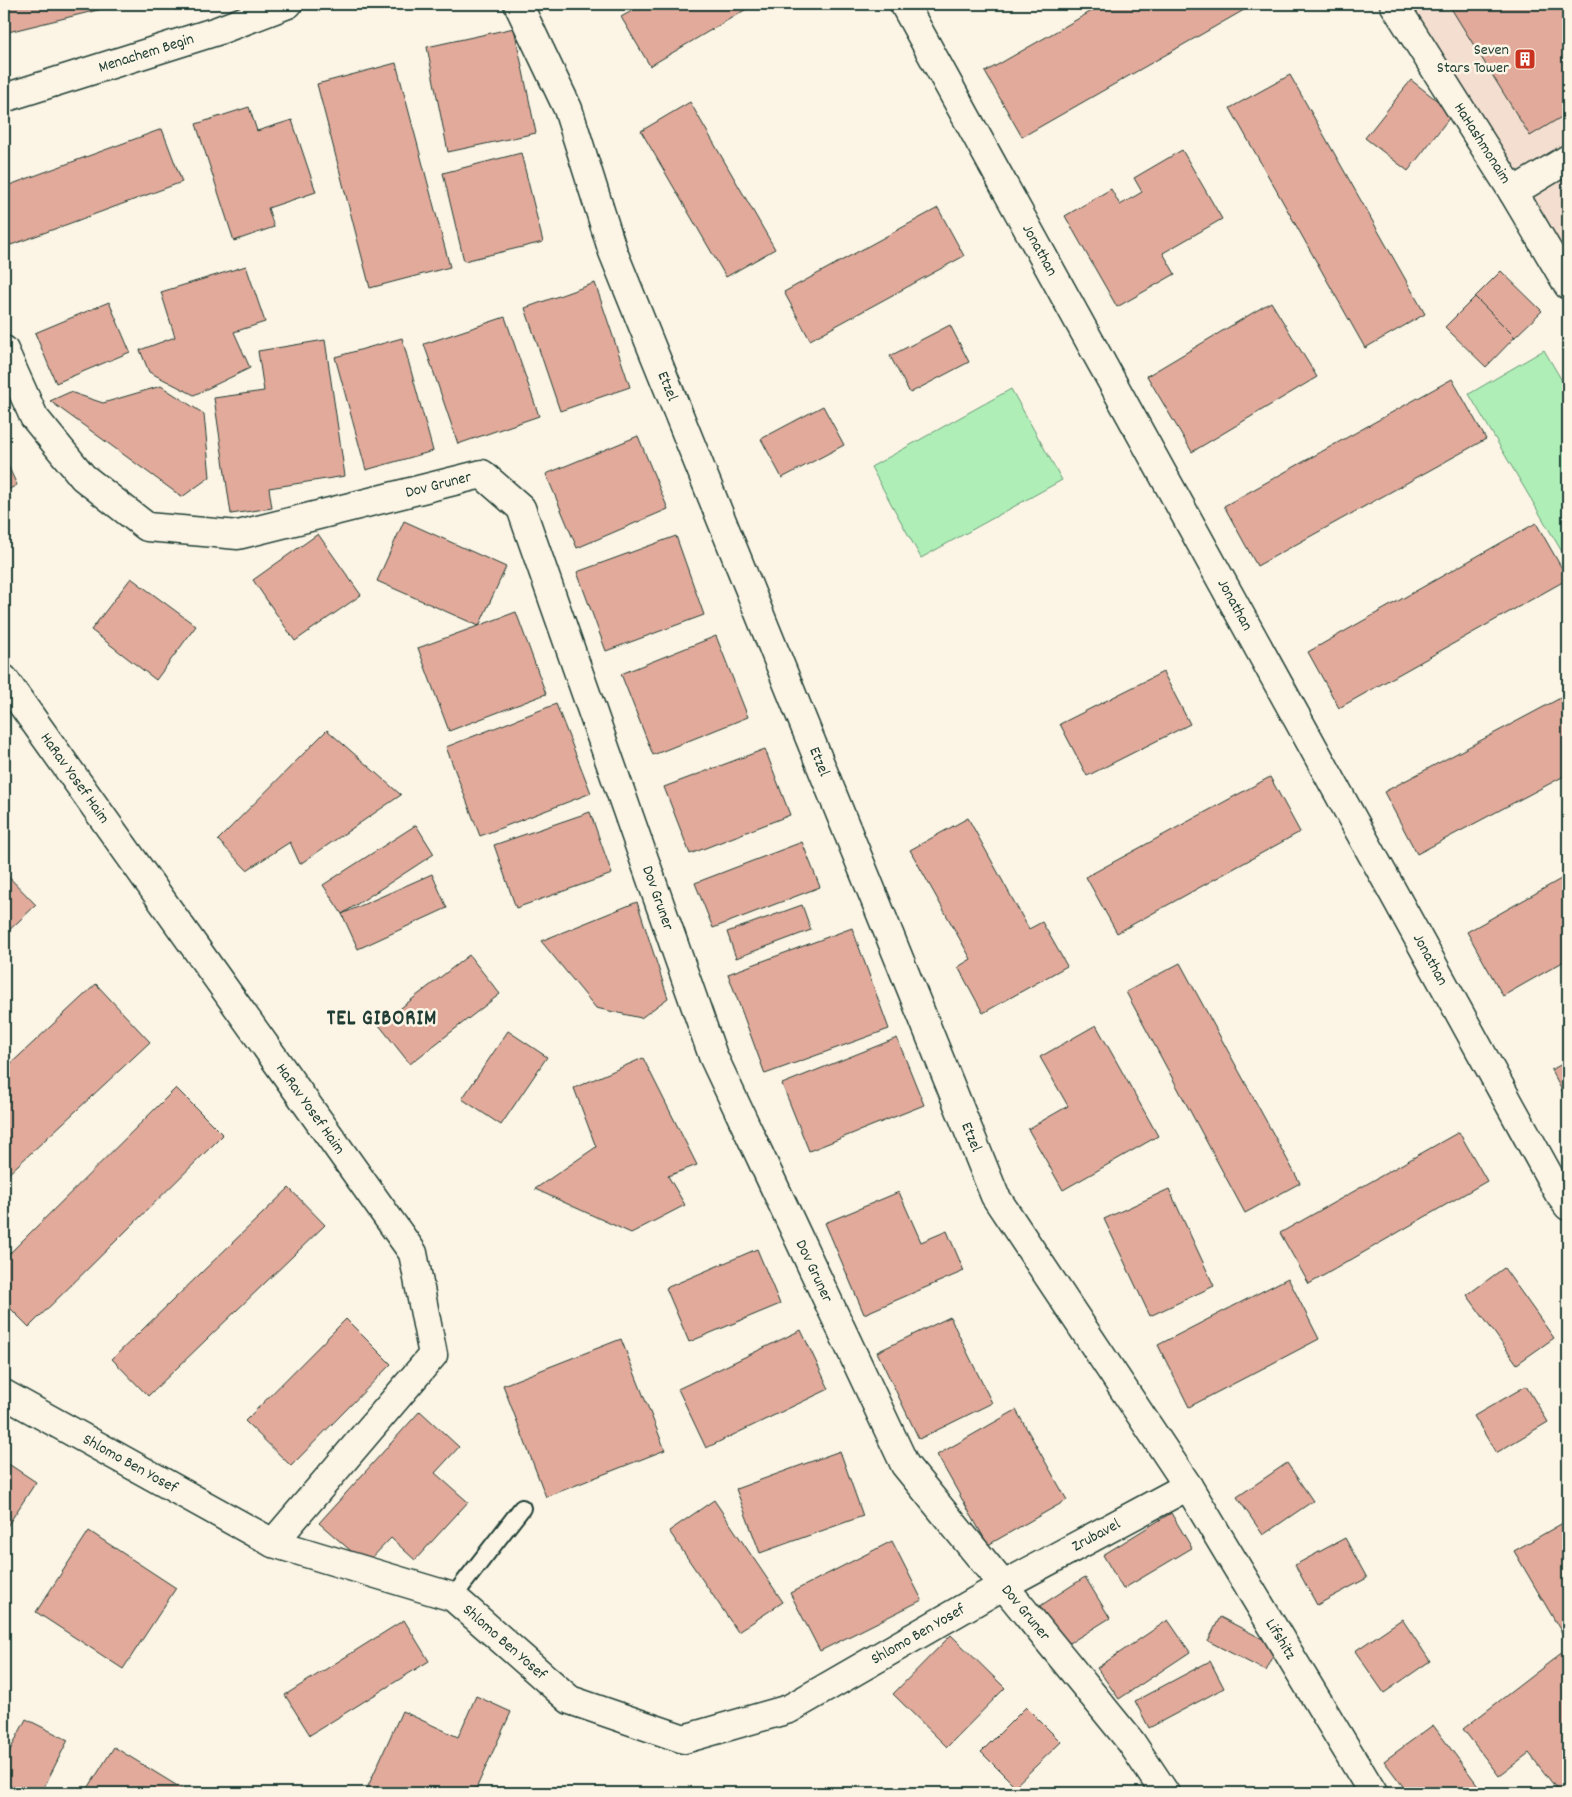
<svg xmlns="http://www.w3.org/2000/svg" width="1572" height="1797" viewBox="0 0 1572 1797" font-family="Dekko,sans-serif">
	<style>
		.built { fill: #f4decf }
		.green { fill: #afefb7; stroke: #679676 }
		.building { fill: #e2aa9b; stroke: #1f3d34 }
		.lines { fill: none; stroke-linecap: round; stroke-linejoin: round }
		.service-casing { stroke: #1f3d34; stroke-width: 20 }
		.minor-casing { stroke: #1f3d34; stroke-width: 31 }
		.service { stroke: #fcf5e5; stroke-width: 16 }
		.minor { stroke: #fcf5e5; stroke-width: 28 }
		.labels { text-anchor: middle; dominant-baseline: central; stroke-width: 5; stroke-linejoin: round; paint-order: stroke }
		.poi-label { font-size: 16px; fill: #1f3d34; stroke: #fcf5e5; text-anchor: end }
		.street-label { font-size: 16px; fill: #1f3d34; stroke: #fcf5e5 }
		.district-label { font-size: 21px; font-weight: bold; letter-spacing: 1px; fill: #1f3d34; stroke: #fcf5e5 }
	</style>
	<rect width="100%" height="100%" fill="#fcf5e5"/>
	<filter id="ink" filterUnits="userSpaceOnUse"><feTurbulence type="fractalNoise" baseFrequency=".02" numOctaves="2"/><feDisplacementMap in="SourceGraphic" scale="10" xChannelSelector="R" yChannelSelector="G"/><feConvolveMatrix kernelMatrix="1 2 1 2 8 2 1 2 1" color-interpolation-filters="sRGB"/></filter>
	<g filter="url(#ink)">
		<path class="built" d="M1397 4H1568V286Z"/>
		<path class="green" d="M1544 350 1568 391V562L1469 394Z
			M1011 389 1062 480 921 558 871 467Z"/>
		<path class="building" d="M4 4H114V6L4 33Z
			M644 4H755L650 66 621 17Z
			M1104 4H1240L1244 10 1022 137 985 72Z
			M1450 4H1568V113L1530 136 1449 5Z
			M514 28 536 133 448 152 427 47Z
			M396 63 450 267 370 288 317 84Z
			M1290 75 1425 314 1365 348 1230 108Z
			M1411 80 1453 113 1408 171 1365 138Z
			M690 102 775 249 726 277 641 131Z
			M249 107 257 131 292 120 316 192 268 208 274 227 234 241 196 124Z
			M162 129 182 182 11 245 4 226V187Z
			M1182 150 1222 219 1163 253 1175 274 1117 307 1065 216 1111 189 1120 205 1142 192 1134 178Z
			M521 153 543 242 464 261 443 173Z
			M938 208 964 256 810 340 784 292Z
			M246 266 265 322 234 332 250 368 194 395 149 372 140 350 175 337 161 292Z
			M1501 271 1542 311 1515 337 1475 297Z
			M595 283 630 387 560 411 525 308Z
			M1475 297 1515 337 1486 367 1445 327Z
			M109 302 130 352 56 383 35 333Z
			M1271 302 1317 377 1192 452 1147 376Z
			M505 317 539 416 458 444 424 344Z
			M950 325 969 362 910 393 890 356Z
			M402 338 433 451 366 470 335 357Z
			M325 340 345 476 269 488 272 508 231 514 214 398 264 391 258 351Z
			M1452 379 1486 439 1257 566 1224 506Z
			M161 386 204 414 210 477 182 497 50 401 70 392 103 403Z
			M823 406 844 445 782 478 761 439Z
			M638 436 668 509 577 548 546 474Z
			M4 457 17 485 4 492Z
			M404 521 506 567 479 626 377 581Z
			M1536 523 1568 579 1339 708 1308 652Z
			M318 534 361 595 295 641 253 580Z
			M676 536 704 615 606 651 577 572Z
			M131 578 196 626 156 680 91 630Z
			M516 612 546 694 449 731 418 648Z
			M716 636 748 717 653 755 621 674Z
			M1163 672 1190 724 1087 776 1060 724Z
			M1568 694V774L1417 854 1384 792Z
			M556 704 591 793 480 836 446 747Z
			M327 730 401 795 300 864 290 842 247 870 218 840Z
			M765 749 790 815 690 854 664 787Z
			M1270 777 1300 832 1117 933 1086 877Z
			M590 812 612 874 516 908 494 845Z
			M968 818 1029 929 1042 922 1067 966 983 1013 958 967 971 959 910 850Z
			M416 825 434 854 342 914 323 885Z
			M802 842 820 887 713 928 695 883Z
			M4 872 36 905 4 935Z
			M432 874 447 908 358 949 342 914Z
			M1568 875V959L1503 996 1467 932Z
			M637 902 668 998 641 1018 596 1008 541 941Z
			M802 905 811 930 736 958 727 932Z
			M852 928 889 1029 765 1074 728 974Z
			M469 955 500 994 410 1064 379 1025Z
			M1180 963 1300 1183 1245 1213 1126 992Z
			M96 984 150 1042 4 1178V1070Z
			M1096 1025 1158 1136 1063 1190 1028 1129 1068 1106 1040 1057Z
			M508 1031 547 1057 501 1125 462 1099Z
			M897 1038 924 1105 809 1151 782 1084Z
			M643 1058 697 1165 668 1176 685 1205 631 1233 535 1189 596 1147 574 1088Z
			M1568 1061V1102L1551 1070Z
			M176 1088 223 1135 29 1327 4 1302V1259Z
			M1459 1132 1487 1181 1309 1284 1280 1233Z
			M289 1188 325 1225 148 1396 112 1359Z
			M1169 1189 1214 1286 1150 1316 1104 1219Z
			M899 1192 921 1242 947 1231 964 1271 864 1314 825 1223Z
			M757 1249 780 1304 689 1342 666 1288Z
			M1504 1268 1554 1338 1517 1364 1467 1295Z
			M1288 1278 1319 1339 1189 1407 1158 1345Z
			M950 1317 992 1403 919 1439 877 1352Z
			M346 1319 391 1364 291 1466 245 1421Z
			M801 1330 829 1389 706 1448 678 1389Z
			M621 1339 665 1450 546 1497 503 1385Z
			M1526 1386 1548 1422 1496 1453 1474 1416Z
			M1016 1410 1067 1500 988 1545 937 1455Z
			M420 1411 459 1447 435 1473 468 1502 415 1560 391 1538 366 1564 319 1523Z
			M840 1451 863 1516 760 1553 736 1489Z
			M4 1461 36 1482 4 1531Z
			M1287 1463 1313 1501 1263 1535 1237 1497Z
			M714 1500 783 1602 738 1632 669 1531Z
			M1171 1513 1192 1548 1123 1589 1103 1555Z
			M1568 1520V1636L1565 1638 1514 1551Z
			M89 1531 176 1588 123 1669 36 1612Z
			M1345 1538 1367 1578 1317 1605 1295 1565Z
			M892 1541 922 1600 820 1651 790 1593Z
			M1085 1577 1110 1618 1065 1646 1040 1606Z
			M1220 1617 1278 1647 1266 1671 1208 1641Z
			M1402 1619 1430 1661 1384 1693 1355 1651Z
			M404 1620 429 1661 310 1735 285 1695Z
			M1168 1620 1190 1652 1119 1699 1097 1668Z
			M951 1635 1005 1688 947 1747 893 1694Z
			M1568 1648V1793H1560L1529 1753 1499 1776 1463 1729Z
			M1210 1661 1224 1688 1149 1728 1135 1701Z
			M476 1696 511 1712 474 1793H365L402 1711 458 1737Z
			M1026 1707 1061 1742 1015 1786 981 1752Z
			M26 1719 68 1740 41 1793H4V1762Z
			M1433 1725 1480 1788 1473 1793H1408L1384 1761Z
			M114 1747 189 1793H85Z"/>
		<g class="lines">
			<g class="service-casing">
				<path id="service" d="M453 1597 522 1508"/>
			</g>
			<g class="minor-casing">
				<g id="minor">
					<path id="s1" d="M518 4 568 109 613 252 995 1196 1188 1486 1373 1793"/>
					<path id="s2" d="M904 4 1558 1192 1568 1206"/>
					<path id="s3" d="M1394 4 1513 192 1568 285"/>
					<path id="s4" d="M4 98 217 31 288 4"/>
					<path d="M1513 192 1568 159"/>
					<path id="s5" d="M4 350 34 417 83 477 147 527 238 535 482 474 521 508 713 1056 905 1465 1131 1742 1165 1793"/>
					<path id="s6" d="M4 679 413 1253 433 1355 273 1543"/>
					<path id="s7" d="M4 1394 273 1543 453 1597 570 1700 684 1739 789 1709 1004 1585 1188 1486"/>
				</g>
			</g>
			<use href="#service" class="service"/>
			<use href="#minor" class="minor"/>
		</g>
	</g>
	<defs>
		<g id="building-square" transform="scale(1.125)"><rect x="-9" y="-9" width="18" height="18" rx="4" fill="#c8321e" stroke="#fcf5e5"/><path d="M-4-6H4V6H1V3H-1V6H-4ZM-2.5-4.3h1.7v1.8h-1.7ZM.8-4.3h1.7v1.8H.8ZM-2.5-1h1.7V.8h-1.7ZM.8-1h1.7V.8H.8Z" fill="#fff"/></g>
	</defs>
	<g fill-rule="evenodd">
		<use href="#building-square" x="1525" y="59"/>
	</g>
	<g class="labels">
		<g class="poi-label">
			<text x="1509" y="50">Seven<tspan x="1509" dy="18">Stars Tower</tspan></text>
		</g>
		<g class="street-label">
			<text stroke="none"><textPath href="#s4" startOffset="149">Menachem Begin</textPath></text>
			<text stroke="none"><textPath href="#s3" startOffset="165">HaHashmonaim</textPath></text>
			<text stroke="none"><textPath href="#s2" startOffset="281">Jonathan</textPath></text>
			<text stroke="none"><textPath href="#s1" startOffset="411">Etzel</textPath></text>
			<text stroke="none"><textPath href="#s5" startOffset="530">Dov Gruner</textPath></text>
			<text stroke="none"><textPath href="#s2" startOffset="686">Jonathan</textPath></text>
			<text stroke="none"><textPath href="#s1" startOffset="816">Etzel</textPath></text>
			<text stroke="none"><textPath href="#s6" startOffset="122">HaRav Yosef Haim</textPath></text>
			<text stroke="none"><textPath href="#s5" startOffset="1040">Dov Gruner</textPath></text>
			<text stroke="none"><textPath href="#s2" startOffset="1091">Jonathan</textPath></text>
			<text stroke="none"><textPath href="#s6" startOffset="528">HaRav Yosef Haim</textPath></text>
			<text stroke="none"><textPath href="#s1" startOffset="1221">Etzel</textPath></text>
			<text stroke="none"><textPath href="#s5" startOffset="1445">Dov Gruner</textPath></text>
			<text stroke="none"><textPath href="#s7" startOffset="144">Shlomo Ben Yosef</textPath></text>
			<text stroke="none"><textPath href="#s7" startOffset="1234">Zrubavel</textPath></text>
			<text stroke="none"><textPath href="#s5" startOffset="1850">Dov Gruner</textPath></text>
			<text stroke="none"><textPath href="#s7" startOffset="1030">Shlomo Ben Yosef</textPath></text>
			<text stroke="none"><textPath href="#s1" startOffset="1812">Lifshitz</textPath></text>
			<text stroke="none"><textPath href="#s7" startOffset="564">Shlomo Ben Yosef</textPath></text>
		</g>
		<g class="district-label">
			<text x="382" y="1020">TEL GIBORIM</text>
		</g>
	</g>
	<rect width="1572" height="1797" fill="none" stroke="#fcf5e5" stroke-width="20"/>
	<rect x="10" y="10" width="1552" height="1777" fill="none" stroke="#1f3d34" stroke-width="2" filter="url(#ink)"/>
</svg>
